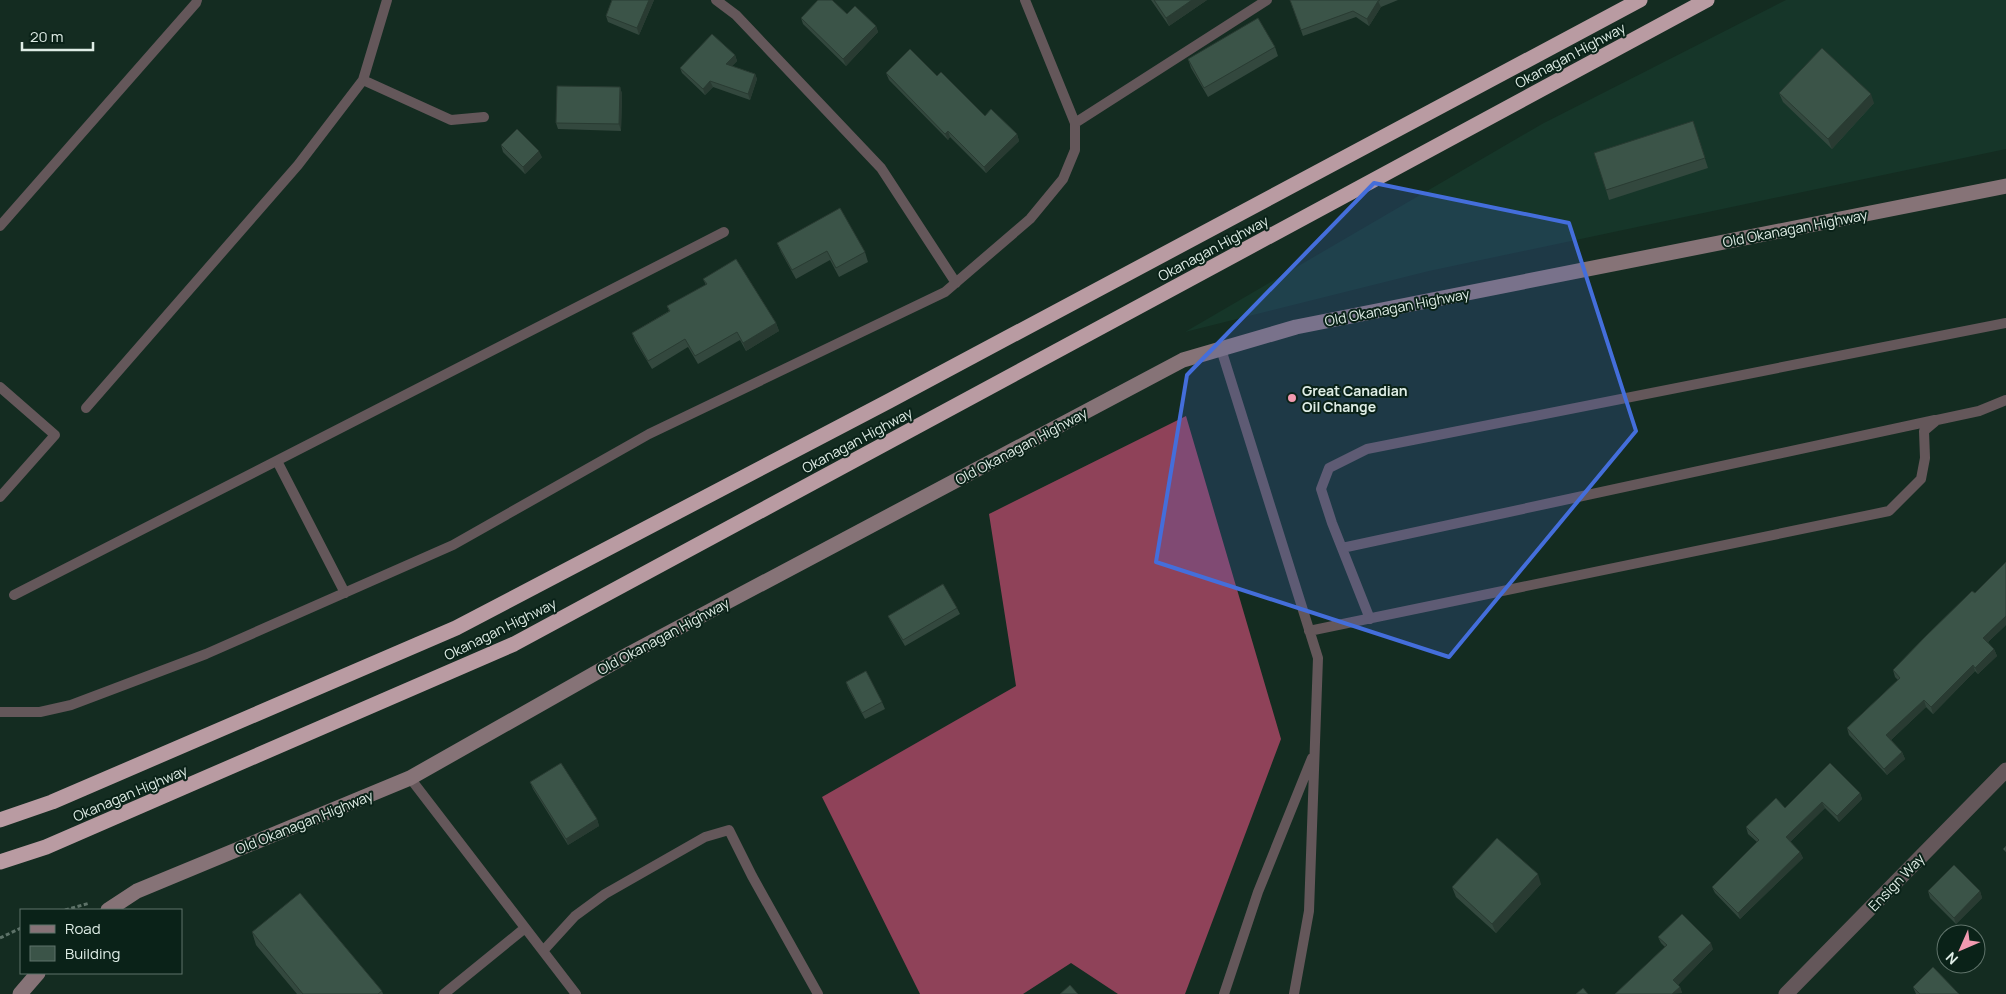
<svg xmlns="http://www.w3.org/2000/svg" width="2006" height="994" font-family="Manrope,sans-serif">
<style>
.built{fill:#163629}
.forest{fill:#8f4259}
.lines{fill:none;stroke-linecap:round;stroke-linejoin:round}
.path{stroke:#5d7268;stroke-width:3;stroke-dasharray:4 2.5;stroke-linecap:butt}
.lane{stroke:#64575a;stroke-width:10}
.street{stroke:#64575a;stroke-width:15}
.secondary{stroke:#867377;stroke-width:15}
.highway{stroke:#b99ba2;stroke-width:15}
.wall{fill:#33483e}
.shaded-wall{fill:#293b32}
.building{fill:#3b5448;stroke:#293b32}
.marked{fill:#446edb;fill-opacity:0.2;stroke:#446edb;stroke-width:4;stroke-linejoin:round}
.poi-dot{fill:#f29ab0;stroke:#0a2218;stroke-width:2}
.labels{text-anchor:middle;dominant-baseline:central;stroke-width:4;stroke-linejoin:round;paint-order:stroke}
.street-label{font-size:14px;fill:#dfede6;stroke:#0a2218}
.poi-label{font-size:14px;font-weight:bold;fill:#dfede6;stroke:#0a2218;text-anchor:start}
</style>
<rect width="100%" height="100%" fill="#142c21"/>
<path class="built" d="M1786 0H2006V149L1429 271 1185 332 1542 124Z"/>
<path class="forest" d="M1186 416 1281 739 1185 994H1118L1071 963 1023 994H920L822 797 1016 686 989 514Z"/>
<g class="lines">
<path class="path" d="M65 910 90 903
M0 938 21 928"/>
<path class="lane" d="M716 0 736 15 881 168 956 283
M363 80 451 120 484 117
M1075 123 1267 0
M0 226 196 3 197 0
M1221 349 1318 658 1309 911 1294 994
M0 387 55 435 0 497
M86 408 298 165 363 80 387 0
M277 461 345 593
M1342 548 1935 420
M14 595 724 232
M1370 619 1332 523 1321 489 1329 468 1367 449 2006 323
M1309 631 1889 511 1921 479 1925 458 1924 431 1937 420 1979 411 2006 400
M0 712H40L71 705 206 654 453 545 649 434 945 292 1030 219 1063 179 1075 150V123L1025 0
M410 778 576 994
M543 951 575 916 605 894 705 837 729 830 752 876 818 994
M444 994 525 928
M1224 994 1258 892 1312 758"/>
<path class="street" d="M1786 994 2006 770"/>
<path class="secondary" d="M108 910 137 891 410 778 629 654 1183 360 1296 327 2006 186
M20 994 38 973"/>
<path class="highway" d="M0 820 52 802 456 628 889 401 1640 0
M0 862 46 847 514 644 1707 0"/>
</g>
<path class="wall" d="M612 0H654L639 35 608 22 606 16Z
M1151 0H1207L1169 26Z
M1290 0H1398L1381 7 1369 26 1356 17 1303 36Z
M847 14 876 26 878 32 846 66 803 24 801 18Z
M1275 47 1278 56 1208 97 1191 68 1188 59Z
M735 55 737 61 732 66 755 74 757 79 750 100 713 87 705 95 682 73 680 68Z
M886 73 937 76 985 116 1017 134 1019 141 986 173 950 137 948 140 889 80Z
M620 87 622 94 621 131 558 129 556 123Z
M1779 93 1874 103 1832 149 1783 102Z
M1693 121 1708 168 1609 200 1606 190Z
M501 145 542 157 525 174 503 152Z
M777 243 865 252 868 262 839 277 830 260 796 279 781 252Z
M703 279 776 323 779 331 746 351 740 340 698 364 688 347 652 369 635 341 632 333 669 311 667 306 706 285Z
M957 608 960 614 905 646 891 622 888 616Z
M2006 625 1988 642 1994 649 1997 656 1978 674 1975 671 1933 714 1926 707 1891 740 1902 752 1905 759 1887 775 1849 735 1847 728 1898 680 1895 677 1893 670Z
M846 682 882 702 885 709 865 719 848 688Z
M530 782 597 819 599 826 568 845 533 789Z
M1860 793 1862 799 1839 822 1825 808 1790 842 1800 852 1803 858 1740 919 1715 893 1712 887 1757 842 1748 834 1746 827 1785 808Z
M1541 884 1496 933 1456 897 1452 887Z
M1928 891H1980L1982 898 1956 924 1930 898Z
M252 932 382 991 383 994H297L256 945Z
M1658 937 1713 949 1678 985 1680 987 1682 993 1615 994 1665 947 1661 943Z
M1913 987 1959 994H1916Z"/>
<path class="shaded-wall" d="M649 0H654L639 35 637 28Z
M1192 0H1207L1169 26 1166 18Z
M1378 1 1381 7 1369 26 1367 19Z
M876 26 878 32 846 66 843 59Z
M735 55 737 61 728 70 726 64Z
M755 74 757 79 750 100 748 94Z
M710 81 713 87 705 95 703 89Z
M620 87 622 94 621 131 619 124Z
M1871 94 1874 103 1832 149 1828 139Z
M948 131 950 137 948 140 945 134Z
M1017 134 1019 141 986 173 984 167Z
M539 151 542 157 525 174 523 167Z
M776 323 779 331 746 351 743 343Z
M2006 616V625L1986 644 1983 638Z
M1994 649 1997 656 1978 674 1975 668Z
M1973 665 1975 671 1933 714 1931 707Z
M1924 700 1926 707 1889 742 1886 735Z
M1902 752 1905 759 1887 775 1884 769Z
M1860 793 1862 799 1839 822 1837 816Z
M1822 802 1825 808 1788 844 1786 837Z
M597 819 599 826 568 845 566 839Z
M1800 852 1803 858 1740 919 1738 913Z
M1538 874 1541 884 1496 933 1492 924Z
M1980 891 1982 898 1956 924 1954 918Z
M1711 943 1713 949 1676 987 1673 980Z
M1680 987 1682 993 1672 994Z"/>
<path class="building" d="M612 0H649L637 28 606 16Z
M818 0H832L847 14 855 6 876 26 843 59 801 18Z
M1154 0H1192L1166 18Z
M1290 0H1380L1378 1 1367 19 1353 11 1301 30Z
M1258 18 1275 47 1204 88 1188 59Z
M712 34 735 55 726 64 755 74 748 94 710 81 703 89 680 68Z
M1822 48 1871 94 1828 139 1779 93Z
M910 49 937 76 941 72 985 116 991 109 1017 134 984 167 948 131 945 134 886 73Z
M557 86 620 87 619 124 556 123Z
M1693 121 1705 158 1606 190 1594 153Z
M517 129 539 151 523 167 501 145Z
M840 208 865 252 836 268 827 251 792 270 777 243Z
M736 259 776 323 743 343 737 332 695 356 685 339 648 361 632 333 670 311 667 306 707 284 703 279Z
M2006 562V616L1983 638 1994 649 1975 668 1973 665 1931 707 1924 700 1886 735 1902 752 1884 769 1847 728 1900 678 1893 670 1925 637 1972 591 1975 593Z
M943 584 957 608 903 640 888 616Z
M866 671 882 702 862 713 846 682Z
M561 763 597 819 566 839 530 782Z
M1830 763 1860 793 1837 816 1822 802 1786 837 1800 852 1738 913 1712 887 1759 840 1746 827 1776 798 1785 808Z
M1497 838 1538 874 1492 924 1452 887Z
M2006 846V852L2003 849Z
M1954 865 1980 891 1954 918 1928 891Z
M300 893 382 991 378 994H303L252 932Z
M1682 914 1711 943 1673 980 1680 987 1672 994H1615L1667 945 1658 937Z
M1933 967 1959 994H1920L1913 987Z
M1070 985 1078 994H1060Z
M1583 988 1588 994H1576Z"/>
<path class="marked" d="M1374 183 1569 223 1636 431 1449 657 1156 562 1187 375Z"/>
<circle class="poi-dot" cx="1292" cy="398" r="5"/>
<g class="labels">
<g class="street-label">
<text transform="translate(1570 55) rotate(-28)">Okanagan Highway</text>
<text transform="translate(1795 228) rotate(-11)">Old Okanagan Highway</text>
<text transform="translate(1213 248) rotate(-28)">Okanagan Highway</text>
<text transform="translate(1397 307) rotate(-11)">Old Okanagan Highway</text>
<text transform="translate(857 440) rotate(-28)">Okanagan Highway</text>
<text transform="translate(1021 446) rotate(-28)">Old Okanagan Highway</text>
<text transform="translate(500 629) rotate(-26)">Okanagan Highway</text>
<text transform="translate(663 636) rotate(-28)">Old Okanagan Highway</text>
<text transform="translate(130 793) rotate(-23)">Okanagan Highway</text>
<text transform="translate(304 822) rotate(-22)">Old Okanagan Highway</text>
<text transform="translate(1896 882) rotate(-46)">Ensign Way</text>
</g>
<g class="poi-label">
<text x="1302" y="390">Great Canadian<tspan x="1302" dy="16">Oil Change</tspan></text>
</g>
</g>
<rect x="20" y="909" width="162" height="65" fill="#0a2218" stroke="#5f736a"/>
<rect x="30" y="925" width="25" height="8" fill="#867377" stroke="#5f736a"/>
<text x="65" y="934" font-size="15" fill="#dfede6">Road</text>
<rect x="30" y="946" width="25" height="15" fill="#3b5448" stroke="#5f736a"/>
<text x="65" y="959" font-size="15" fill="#dfede6">Building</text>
<g transform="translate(1961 949) rotate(225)"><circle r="24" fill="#0a2218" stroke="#5f736a"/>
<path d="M0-4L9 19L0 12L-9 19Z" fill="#f29ab0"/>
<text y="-8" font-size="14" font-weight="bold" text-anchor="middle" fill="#dfede6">N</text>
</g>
<path d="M22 42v8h71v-8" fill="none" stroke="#dfede6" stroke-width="2.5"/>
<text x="30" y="42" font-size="15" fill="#dfede6" stroke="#0a2218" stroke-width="4" paint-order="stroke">20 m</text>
</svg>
